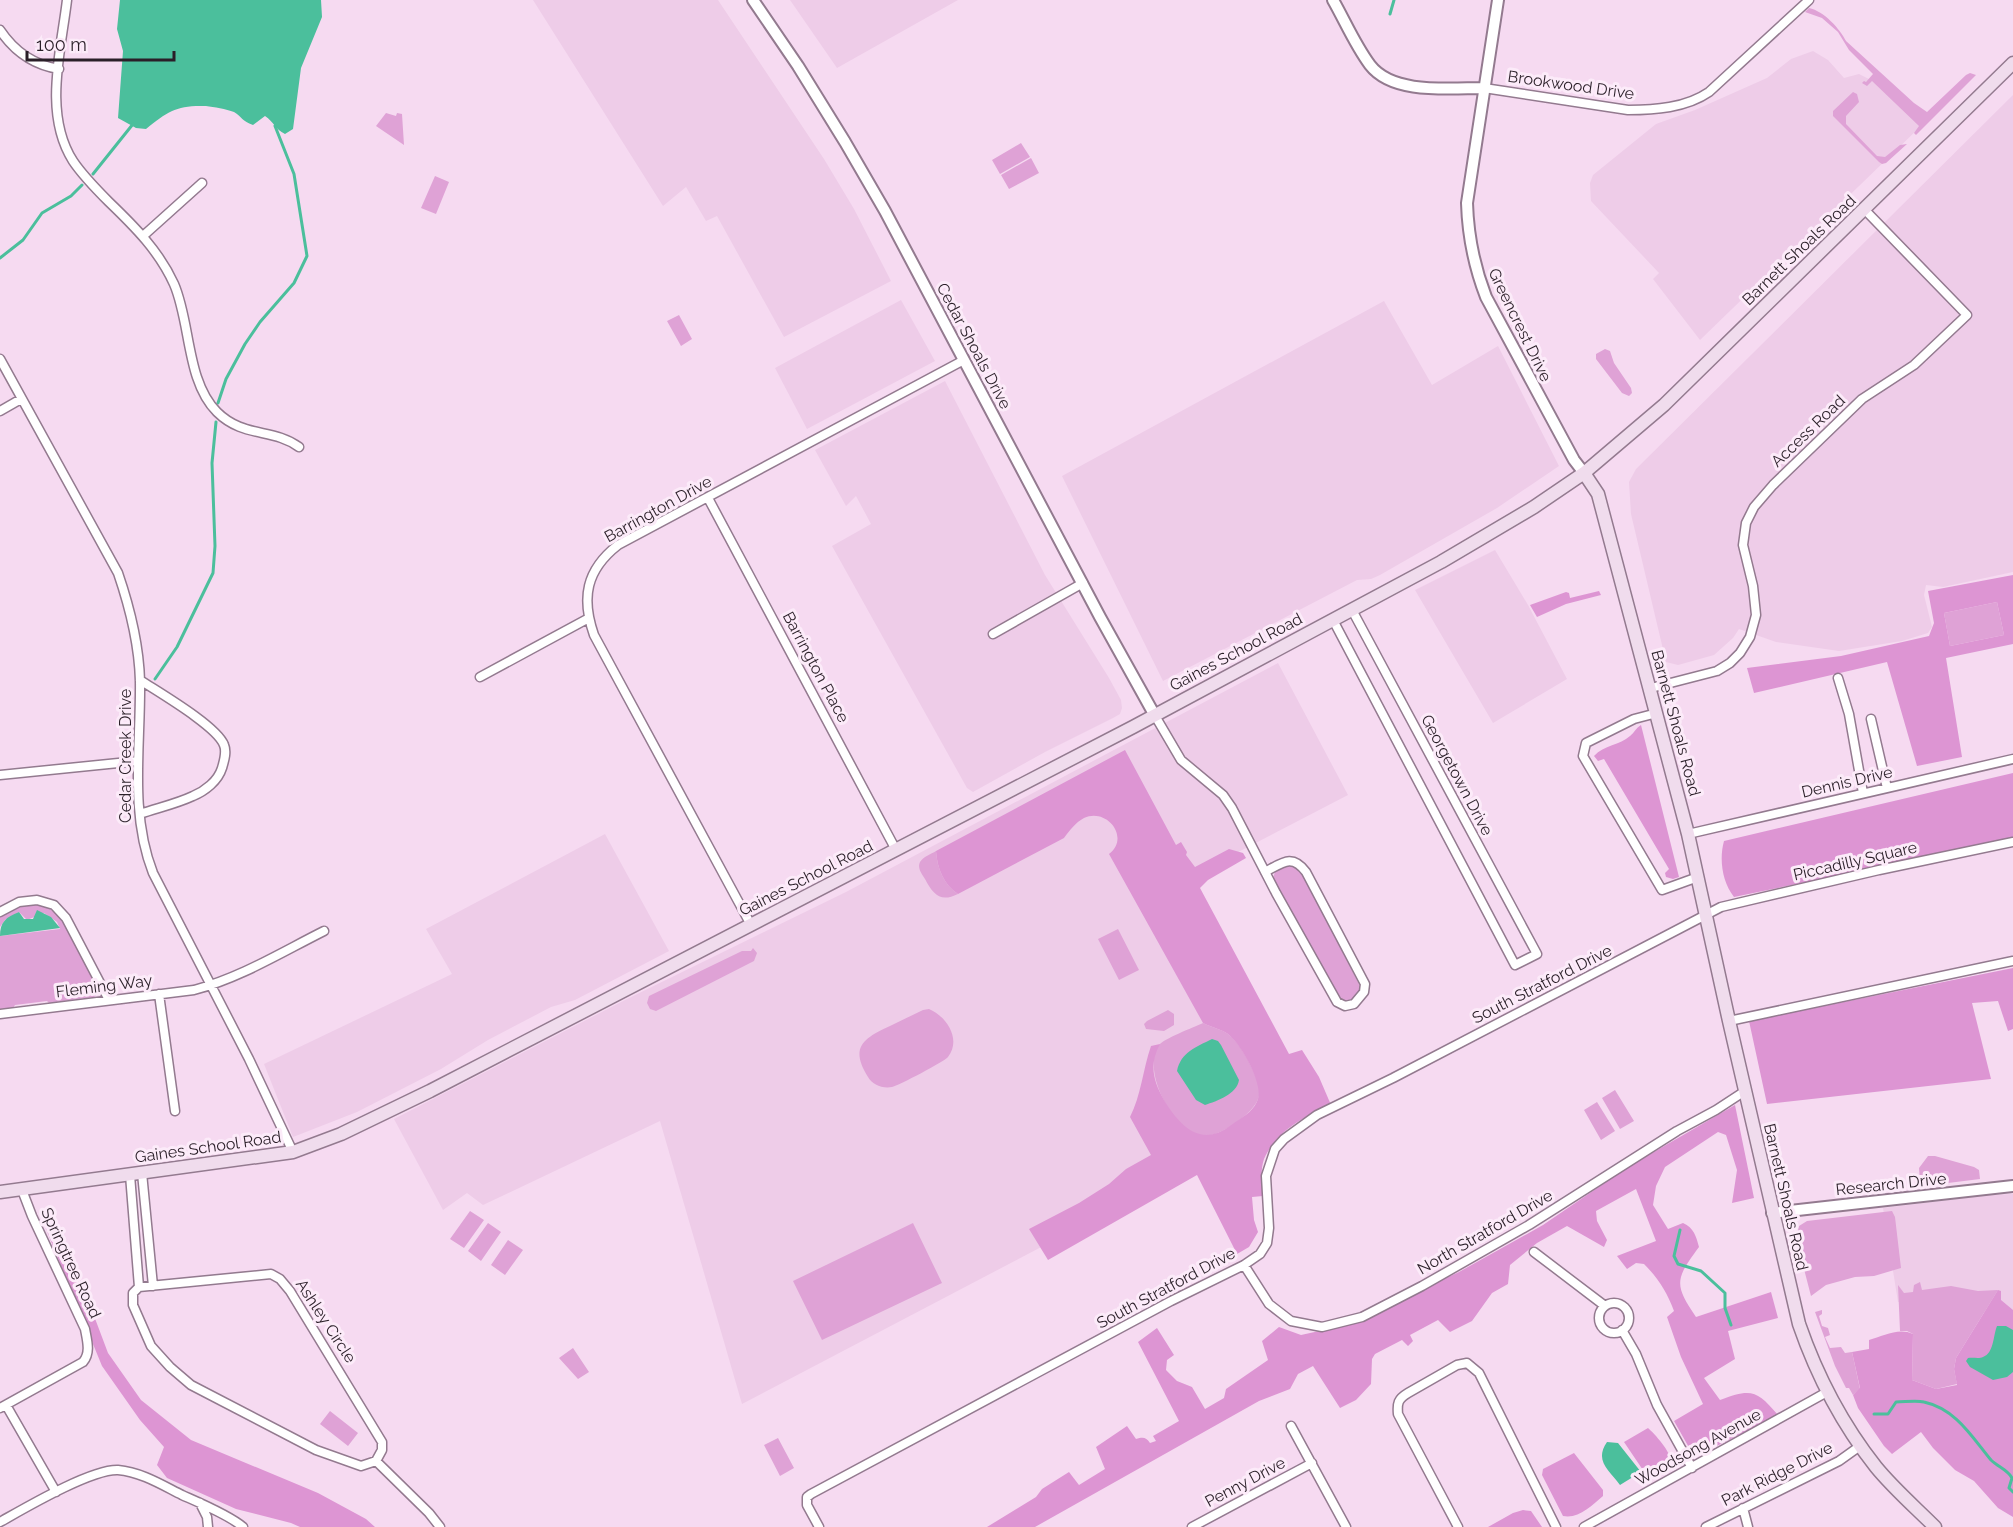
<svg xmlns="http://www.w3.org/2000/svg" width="2013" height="1527" font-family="Raleway,sans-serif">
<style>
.built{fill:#eecce8}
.green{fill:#dfa2d6}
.forest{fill:#dd95d3;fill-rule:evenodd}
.water{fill:#4bbf9c}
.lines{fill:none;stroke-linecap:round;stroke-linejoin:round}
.stream{stroke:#4bbf9c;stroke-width:3}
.minor-casing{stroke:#937a8f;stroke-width:11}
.tertiary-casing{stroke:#937a8f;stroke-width:14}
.secondary-casing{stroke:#937a8f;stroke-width:15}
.minor{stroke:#fff;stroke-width:8}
.tertiary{stroke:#fff;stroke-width:10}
.secondary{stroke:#f0dced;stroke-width:12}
.labels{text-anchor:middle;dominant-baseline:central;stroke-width:6;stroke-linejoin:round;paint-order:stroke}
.street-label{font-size:16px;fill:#2a1f28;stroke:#fcebf9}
</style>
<rect width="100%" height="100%" fill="#f6daf1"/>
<path class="built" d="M533 0H718L824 159 854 209 891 281 784 337 717 216 706 221 686 187 663 206Z
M790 0H958L837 68Z
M1813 51 1828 60 1844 78 1859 74 1873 81 1921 126 1700 340 1653 279 1659 273 1591 201 1590 183 1593 175 1656 124 1695 110 1767 78 1791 59Z
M2013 95V572L1943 587 1926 585 1924 595 1932 627 1928 633 1902 641 1839 651 1776 642 1739 629 1733 638 1714 655 1678 665 1666 662 1631 514 1629 482 1636 469Z
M901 300 935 361 807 429 775 368Z
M1384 301 1432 385 1498 346 1559 466 1497 508 1380 575 1371 579 1357 580 1163 681 1062 476Z
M945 381 1045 575 1109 678 1121 700 1122 708 1120 714 1113 718 1045 752 973 792 967 788 832 546 871 524 856 496 846 506 815 450Z
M1495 550 1528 605 1567 679 1493 723 1415 590Z
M1278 663 1348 795 1192 876 1312 1105 742 1404 660 1121 483 1205 467 1193 443 1210 394 1119 625 1000 846 892Z
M605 834 669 951 575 1000 551 1007 488 1040 441 1069 357 1112 293 1137 264 1064 452 974 426 929Z
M2013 1194V1319L2002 1314 1898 1302 1883 1208 1989 1195Z"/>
<path class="green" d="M1809 8C1824 11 1840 29 1846 41L1914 103 1927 112 1966 75 1970 73 1976 75 1916 135 1914 133 1919 126 1872 81 1867 86 1862 83 1864 81 1866 82 1873 74 1849 50 1838 32 1822 18 1805 12Z
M1853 92 1857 94 1859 102 1846 116V124L1877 156 1885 157 1900 145 1907 144 1886 163 1882 164 1879 162 1833 116V111Z
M386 113 396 116 397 113 402 114 404 145 376 126Z
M1021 143 1030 157 1000 174 992 160Z
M1031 158 1039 173 1009 189 1001 175Z
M435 176 449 182 436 214 421 208Z
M679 315 692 339 681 346 667 321Z
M1605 349 1610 351 1614 363 1631 388 1632 393 1629 396 1622 393 1596 359V354Z
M1997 602 2004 635 1950 646 1944 613Z
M936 851C937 868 944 885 958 894 940 903 933 894 925 879 922 874 917 868 920 862 923 857 931 854 936 851Z
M1288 864H1293L1300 869 1361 988C1360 998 1355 1001 1345 1002L1335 996 1273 879 1275 871Z
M36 904 50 909 60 917 100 991 94 997 49 1003 47 1001 15 1005 13 1008 0 1009V936L60 929 57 922 44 913 27 920 19 912 5 920 0 927V916C11 906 22 905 36 904Z
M1118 929 1139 970 1119 980 1098 939Z
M753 948 757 953 754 961 656 1011 650 1009 647 1003 649 996 742 951H751Z
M929 1009C946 1016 962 1039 948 1057 945 1061 898 1086 892 1087 882 1089 872 1084 868 1077 849 1047 864 1038 890 1026 901 1021 912 1015 923 1010Z
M1168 1010 1174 1014V1025L1164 1031 1146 1029 1144 1024 1147 1021Z
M1203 1023C1211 1027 1221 1029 1228 1034 1240 1043 1250 1063 1256 1077 1258 1084 1261 1092 1258 1099 1253 1114 1218 1138 1203 1136 1173 1132 1142 1072 1158 1046 1164 1038 1193 1028 1203 1023Z
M1615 1090 1634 1121 1620 1129 1602 1098Z
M1597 1102 1615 1131 1601 1140 1584 1110Z
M1928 1156H1935L1974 1167 1979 1170 1980 1179 1924 1186 1920 1181 1919 1168Z
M470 1211 484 1220 464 1248 450 1239Z
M1892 1211 1895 1217 1901 1268 1874 1276 1855 1277 1826 1285 1811 1296 1798 1246 1799 1239H1796L1799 1226 1807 1221Z
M488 1223 501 1232 481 1261 468 1251Z
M913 1223 942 1283 822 1340 793 1281Z
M508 1240 523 1250 505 1275 491 1265Z
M1920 1282 1922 1290 1951 1286 1978 1291 1998 1290 1956 1358 1954 1369 1957 1384 1936 1389 1912 1380 1913 1334 1907 1331H1900L1898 1285 1904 1293 1913 1292 1914 1285Z
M1822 1310V1314L1819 1316 1822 1326 1828 1328 1830 1335 1825 1337 1830 1348 1841 1347 1845 1353 1852 1352 1860 1389 1853 1395 1849 1388H1846L1835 1366 1815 1312Z
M573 1348 589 1372 578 1379 559 1358Z
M330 1411 358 1433 348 1446 320 1424Z
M778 1438 794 1468 780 1476 764 1445Z"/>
<path class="forest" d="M2013 575V644L1946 658 1962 757 1917 766 1887 662 1754 693 1747 668 1841 656 1929 636 1934 623 1928 591ZM1997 602 2004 635 1950 646 1944 613Z
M1599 591 1601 595 1566 604 1537 617 1530 605 1566 592 1569 593 1570 598Z
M1641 725 1679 877 1673 879 1666 877 1665 873 1669 869 1604 759 1598 761 1594 756C1604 745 1620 745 1630 736 1635 732 1635 729 1641 725Z
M1125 750 1176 845 1181 842 1187 852 1186 855 1195 867 1229 849 1243 853 1246 858 1208 880 1200 888 1289 1054 1302 1050 1319 1077 1331 1105C1304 1117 1277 1130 1264 1159 1260 1170 1262 1185 1263 1196L1252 1197 1254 1220 1258 1232 1249 1247 1237 1254 1197 1175 1048 1260 1029 1229 1079 1203 1109 1184 1126 1169 1151 1155 1130 1117C1141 1096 1143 1069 1151 1046L1160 1044C1149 1065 1153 1080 1164 1100 1175 1118 1193 1142 1217 1133 1224 1131 1231 1125 1237 1121 1245 1116 1255 1109 1258 1099 1263 1083 1241 1044 1228 1034 1221 1029 1211 1027 1203 1023L1109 854C1131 837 1106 807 1084 818 1075 823 1070 830 1064 838L958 894C944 885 937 868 936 851Z
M2013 773V839L1734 897C1722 882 1719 859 1724 841Z
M2013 968V1029L2008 1031 1998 1001 1972 1003 1991 1079 1767 1104 1749 1021Z
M1735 1105 1754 1198 1732 1203 1737 1170 1726 1135 1718 1132 1665 1167 1656 1186 1653 1205 1668 1229 1683 1223C1694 1228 1696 1236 1699 1247 1676 1278 1673 1284 1696 1317L1771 1292 1778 1318 1728 1331 1735 1359 1704 1378 1720 1400C1751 1388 1757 1390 1778 1415L1703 1453H1694L1691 1451 1674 1421 1703 1404 1681 1357 1667 1317 1674 1311C1667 1292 1658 1278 1644 1264L1636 1263 1627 1269 1617 1256 1656 1241 1636 1189 1596 1211 1597 1221 1607 1240 1604 1247 1567 1226 1537 1243 1510 1265 1508 1284 1492 1293 1472 1321 1450 1332 1438 1320 1410 1335 1413 1341 1408 1346 1402 1340 1375 1354 1372 1359 1371 1384 1356 1400 1340 1408 1313 1366 1298 1374 1290 1389 1259 1401 1035 1527H987L1036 1497 1042 1489 1069 1472 1079 1485 1105 1469 1096 1447 1127 1426 1136 1439C1143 1437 1146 1437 1150 1443L1156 1441 1153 1436 1179 1421 1138 1342 1157 1328 1174 1355 1167 1360 1166 1370 1177 1381 1192 1387 1205 1409 1224 1398 1226 1389 1268 1360 1262 1341 1279 1327 1301 1335 1342 1326 1459 1272 1543 1225 1628 1167Z
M56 1222 59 1238 70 1252 108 1353 141 1400 191 1440 318 1493 366 1519 375 1527H300L291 1523 236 1509 167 1478 157 1465 164 1447 140 1420 102 1366 44 1224Z
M1998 1290 2001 1291V1300L2013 1310V1517L1998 1508 1974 1481 1955 1470 1933 1448 1921 1432 1892 1454 1884 1446 1858 1408 1853 1395 1860 1388 1852 1352 1869 1349V1340C1883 1336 1899 1327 1913 1334L1912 1380 1936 1389 1957 1385 1954 1369 1956 1358Z
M1648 1428C1655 1434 1675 1456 1671 1466 1669 1472 1655 1476 1649 1479L1624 1442Z
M1574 1453 1603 1490V1496C1591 1506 1579 1519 1563 1516L1542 1475 1543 1469Z
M1523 1510 1531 1511 1542 1527H1488L1513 1513Z"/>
<path class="water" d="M120 0H321L322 17 301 68 293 129 285 134C275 129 274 122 265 116L253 125C242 121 242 117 234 112 226 109 214 107 206 106 177 105 168 111 146 129L136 128 118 118 123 51 117 29Z
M37 910 51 917 60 928 0 936C0 922 6 917 19 912L24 919H33Z
M1212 1039 1218 1041 1221 1045 1239 1080C1237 1094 1217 1101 1205 1105L1196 1100 1177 1071C1181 1052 1196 1047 1212 1039Z
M1997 1326H2006L2013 1330V1372L2007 1377 1993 1380 1970 1367 1966 1361 1968 1358C1973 1357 1979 1359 1983 1357 1994 1353 1993 1336 1997 1326Z
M1607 1442 1618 1443 1641 1472 1620 1485C1609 1470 1594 1461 1607 1442Z"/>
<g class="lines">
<path class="stream" d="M1390 14 1394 0
M93 174 133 124
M0 258 23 240 42 213 71 196 82 185
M218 403 226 379 245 344 260 322 294 283 307 256 294 174 275 126
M155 679 177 647 213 573 215 546 212 463 216 422
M1680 1230 1674 1256 1678 1264 1701 1271 1725 1293V1308L1731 1325
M1874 1414H1888L1896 1402C1905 1402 1916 1400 1924 1402 1956 1409 1972 1437 1991 1460 1998 1467 2008 1470 2012 1478L2009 1488 2013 1492"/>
<g class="minor-casing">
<path id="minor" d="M67 0C61 51 43 114 73 161 83 176 96 189 109 202 135 227 159 251 174 284 191 323 186 381 217 412 243 438 273 428 299 447
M0 30C14 51 34 65 59 69
M1484 88 1628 110C1654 110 1686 108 1709 92L1809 0
M143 236 202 183
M0 359 118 573C130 608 139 644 140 681 141 745 129 812 153 873L249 1059 293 1152
M0 411 21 399
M708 498 896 850
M1333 620 1515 965 1537 954 1352 610
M993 634 1083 583
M480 677 589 618
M1838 678 1849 714 1863 793
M140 680C158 692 217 726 224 745 227 752 224 761 222 768 218 781 205 791 193 796 176 804 157 808 140 814
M1651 688 1717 671 1730 663 1740 653 1750 637 1756 615 1753 586 1743 545 1746 523 1754 507 1773 485 1862 399 1914 365 1967 315 1864 209
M1657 713 1634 719 1586 743 1583 756 1662 890 1698 877
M1154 714 1181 760 1223 795 1232 808 1276 893 1337 1002 1345 1006 1354 1004 1364 992 1365 984 1306 872C1292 853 1282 863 1265 872
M1871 719 1887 788
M0 775 138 761
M1688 834 2013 759
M0 912 19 902 37 900 54 905 66 918 109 1000
M751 925 594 635C581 598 586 570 618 545L964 360
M159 994 175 1111
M0 1014 194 990C240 978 282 952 324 931
M1729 1021 2013 961
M142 1173 153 1286
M130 1175 139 1287
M1534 1252 1605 1306
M1244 1265 1269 1304 1291 1321 1322 1327 1362 1317 1422 1286 1529 1225 1677 1131 1716 1110 1745 1091
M271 1274 280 1279 290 1291 382 1442V1450L376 1461 361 1466 316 1450 191 1385 170 1367 151 1346 133 1305V1293L139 1287Z
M1599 1318a15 15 0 1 1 30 0a15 15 0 1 1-30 0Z
M1622 1330 1636 1354 1657 1405 1692 1468
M6 1405 56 1492
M0 1408 83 1362C91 1353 87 1340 85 1329L32 1216 22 1190
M1291 1426 1346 1527
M376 1461 429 1513 440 1527
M200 1503 207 1517 208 1527
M1743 1508 1748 1527
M0 1522C25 1508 91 1469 118 1470 141 1472 162 1485 182 1495 200 1503 229 1515 243 1527
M819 1527 807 1505V1497L811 1494 1171 1301 1244 1265 1260 1254 1267 1243 1269 1228 1266 1176 1275 1149 1284 1139 1317 1115 1393 1078 1721 907 1879 870 2013 842
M1192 1527 1312 1463
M1458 1527 1398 1414C1397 1403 1398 1399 1408 1393L1457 1365 1467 1363 1479 1373 1556 1527
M1584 1527 1827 1392
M1706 1527 1839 1461 1860 1446"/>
</g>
<g class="tertiary-casing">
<path id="tertiary" d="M753 0 798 66 845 142 885 211 1100 617 1154 714
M1333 0C1345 21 1355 45 1370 65 1393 95 1450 88 1484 88
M1498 0 1467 203C1468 236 1474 266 1486 297L1574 460 1584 473
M1772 1213 2013 1186"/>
</g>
<g class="secondary-casing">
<path id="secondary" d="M1584 473 1598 494 1688 834 1729 1021 1799 1324C1817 1376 1842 1424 1876 1467 1894 1489 1915 1507 1935 1527
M0 1192 293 1152 341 1134 430 1091 1133 727 1441 562 1534 507 1584 473 1664 405 2013 63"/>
</g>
<use href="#minor" class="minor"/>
<use href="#tertiary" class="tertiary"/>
<use href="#secondary" class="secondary"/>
</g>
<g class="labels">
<g class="street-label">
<text transform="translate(1571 85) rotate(8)">Brookwood Drive</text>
<text transform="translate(1799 250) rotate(-44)">Barnett Shoals Road</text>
<text transform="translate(1520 325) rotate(64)">Greencrest Drive</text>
<text transform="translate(974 346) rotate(62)">Cedar Shoals Drive</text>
<text transform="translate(1808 431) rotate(-44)">Access Road</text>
<text transform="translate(658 509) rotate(-29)">Barrington Drive</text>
<text transform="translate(1236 652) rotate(-28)">Gaines School Road</text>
<text transform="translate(816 667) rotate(62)">Barrington Place</text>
<text transform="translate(1676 723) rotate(75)">Barnett Shoals Road</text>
<text transform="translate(125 756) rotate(-90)">Cedar Creek Drive</text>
<text transform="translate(1457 775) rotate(62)">Georgetown Drive</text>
<text transform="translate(1847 782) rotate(-13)">Dennis Drive</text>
<text transform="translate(1855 861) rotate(-13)">Piccadilly Square</text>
<text transform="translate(806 878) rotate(-27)">Gaines School Road</text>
<text transform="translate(1542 984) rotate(-27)">South Stratford Drive</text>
<text transform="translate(104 986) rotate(-7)">Fleming Way</text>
<text transform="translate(208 1147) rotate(-8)">Gaines School Road</text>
<text transform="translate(1891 1184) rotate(-6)">Research Drive</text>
<text transform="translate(1786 1197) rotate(77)">Barnett Shoals Road</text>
<text transform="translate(1485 1232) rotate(-30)">North Stratford Drive</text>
<text transform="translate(71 1263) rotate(65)">Springtree Road</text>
<text transform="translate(1166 1288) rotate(-28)">South Stratford Drive</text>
<text transform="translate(326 1321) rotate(57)">Ashley Circle</text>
<text transform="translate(1698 1447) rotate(-29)">Woodsong Avenue</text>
<text transform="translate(1777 1474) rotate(-27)">Park Ridge Drive</text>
<text transform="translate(1245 1482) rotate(-28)">Penny Drive</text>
</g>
</g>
<path d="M27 51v9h147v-9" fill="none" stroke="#2a1f28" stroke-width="3"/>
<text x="36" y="51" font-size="18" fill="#2a1f28" stroke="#fcebf9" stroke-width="4.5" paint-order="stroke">100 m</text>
</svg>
